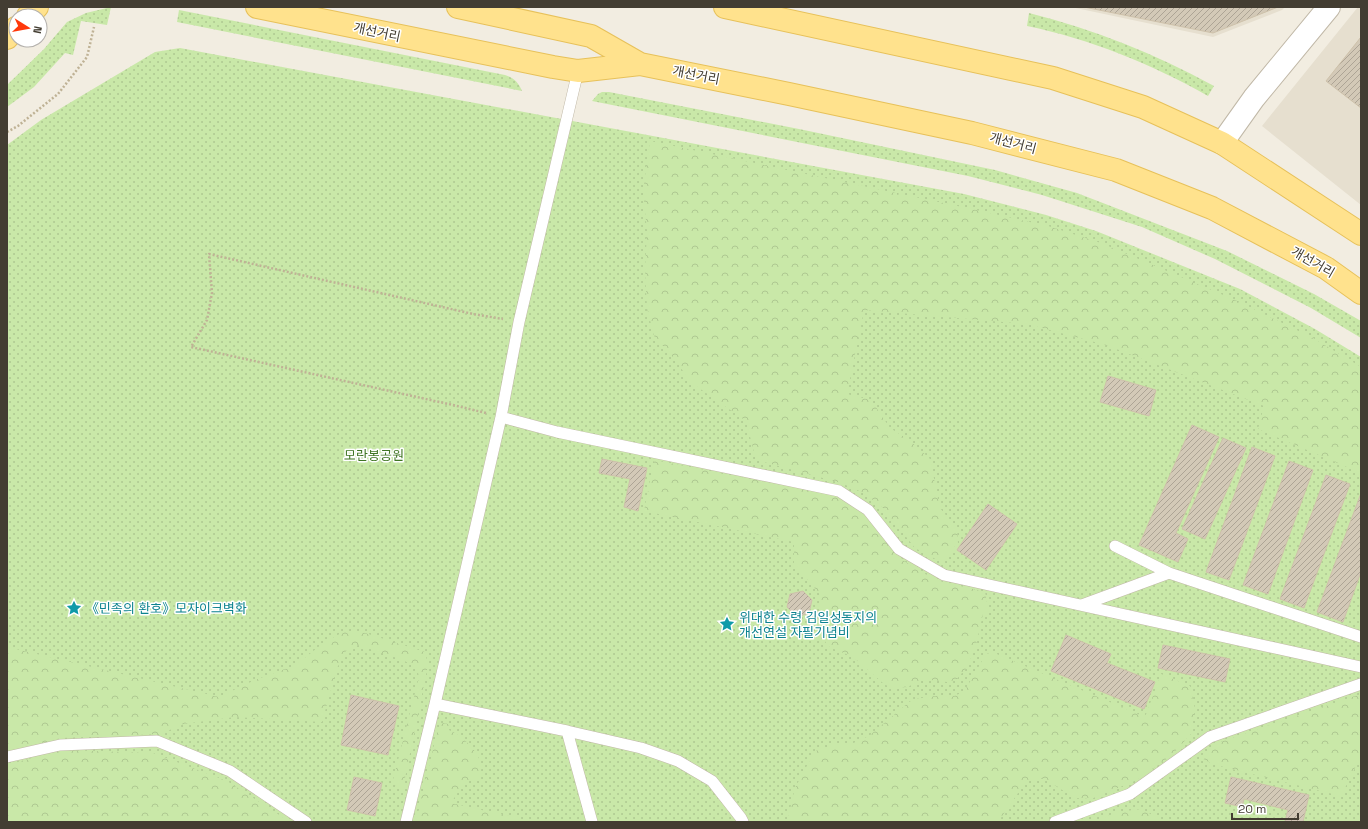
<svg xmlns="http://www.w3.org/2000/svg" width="1368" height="829" font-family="'Space Grotesk','Noto Sans KR',sans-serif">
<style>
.residential{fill:#e6dfcf}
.grass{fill:url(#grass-dots)}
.forest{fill:url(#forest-crowns)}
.building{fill:url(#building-hatch);stroke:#cec1aa}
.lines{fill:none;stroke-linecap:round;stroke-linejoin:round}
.service-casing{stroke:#c0b8a7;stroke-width:12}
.minor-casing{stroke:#c0b8a7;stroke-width:24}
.primary-casing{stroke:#e7c15a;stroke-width:24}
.path{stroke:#bfb295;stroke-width:2.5;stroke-dasharray:2 2;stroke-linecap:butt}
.service{stroke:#fff;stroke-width:11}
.minor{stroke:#fff;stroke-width:22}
.primary{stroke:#ffe28d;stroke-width:22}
.labels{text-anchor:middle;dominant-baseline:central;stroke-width:3;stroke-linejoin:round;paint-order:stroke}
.street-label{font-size:13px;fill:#433d32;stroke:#fff}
.park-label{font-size:13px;fill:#407624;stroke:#fff}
.culture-label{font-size:13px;fill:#0d838f;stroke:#fff;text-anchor:start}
</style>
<defs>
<pattern id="grass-dots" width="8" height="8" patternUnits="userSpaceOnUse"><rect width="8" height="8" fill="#c9e8a8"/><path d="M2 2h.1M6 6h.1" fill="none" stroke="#aec891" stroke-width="1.8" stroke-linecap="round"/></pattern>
<pattern id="forest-crowns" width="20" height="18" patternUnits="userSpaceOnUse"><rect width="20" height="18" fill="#c9e8a8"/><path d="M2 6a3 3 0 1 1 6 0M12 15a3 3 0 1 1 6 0" fill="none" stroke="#aec891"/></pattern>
<pattern id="building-hatch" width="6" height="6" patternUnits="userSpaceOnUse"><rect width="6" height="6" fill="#d3c9b7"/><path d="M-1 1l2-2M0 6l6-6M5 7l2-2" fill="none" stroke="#ada495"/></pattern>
</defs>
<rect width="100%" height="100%" fill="#f2ede1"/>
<path class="residential" d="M1071 7H1285L1282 10 1213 37Z
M1358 7H1361V205L1262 126Z"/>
<path class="grass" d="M111 7 107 25 81 21 73 55 65 53 34 87 7 107V85L44 49 67 22 86 13Z
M179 10 505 75C514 78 518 82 522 91L177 22Z
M1029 13C1094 29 1155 54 1214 86L1208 96C1152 64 1090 39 1027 26Z
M180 48 964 194 1046 215 1096 231 1240 289 1315 329 1361 357V822H7V145L41 120 155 52Z
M602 92H609L799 129 995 170 1077 193 1227 251 1314 294 1361 321V338L1311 308 1215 259 1142 227 1042 195 968 176 592 101 598 94Z"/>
<path class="forest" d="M650 141 967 208 1048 226 1101 243 1235 300 1313 338 1361 367V473L1258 429 1264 406 1106 345 1027 324 864 310 847 394 871 400 890 428 909 440 930 459 940 508 957 529 958 543 941 562 915 548 883 508 864 493 841 483 756 460 746 421 689 381 678 363 654 336 647 308 645 271 647 231 643 191Z
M654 460 834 495 845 499 862 513 904 561 925 574 948 583 985 592 989 613 983 614 975 649 967 667 956 680 947 682 931 680 918 681 908 687 892 688 884 684 852 656 838 651 828 646 820 633 821 596 794 563V542L644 511Z
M343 632H362L425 652 428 665 403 788 392 784 419 677 417 668 403 660 358 645 346 651 337 668 322 722 235 717 183 724 161 734 61 738 7 752V647L219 697 255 680 296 665 322 644Z
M992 652 1145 717 1161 674 1190 686 1195 709 1191 734 1171 756 1137 780 1091 799 1075 798 1043 778 1027 780 998 822H787L795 788 810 760 817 750 833 745H849L869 736 909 702 915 699 935 696 951 697 964 692 986 654Z
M1361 694V762L1356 766 1341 796 1212 764 1200 757 1217 743Z
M442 723 449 724V730C462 736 477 749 481 764 482 768 480 775 480 779L465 781 451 803 508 816 515 813 518 822H416L438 728Z
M61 750 153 753 227 781 290 822H7V765Z
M1142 809 1159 819 1161 822H1094L1117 812Z"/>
<path class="building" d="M1084 7H1278L1213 33Z
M1361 37V108L1326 81Z
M1108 376 1156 390 1149 416 1100 402Z
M1192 425 1219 437 1176 533 1188 539 1178 562 1139 545Z
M1223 438 1246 448 1205 539 1182 529Z
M1252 447 1275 456 1229 580 1206 572Z
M602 459 647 468 638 511 624 507 630 479 599 473Z
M1289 461 1313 470 1268 594 1243 585Z
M1326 475 1350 484 1304 608 1280 599Z
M1361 493V572L1343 622 1317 612Z
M988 504 1017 524 986 570 957 550Z
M803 591 812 600 809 613 797 617 787 607 790 594Z
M1066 635 1111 654 1107 663 1155 682 1144 709 1051 671Z
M1163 645 1230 659 1225 682 1158 668Z
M351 695 399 706 388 755 341 745Z
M354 777 382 783 375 816 347 810Z
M1231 777 1309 795 1303 822 1285 821 1288 810 1244 799 1242 807 1225 803Z"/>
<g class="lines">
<g class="service-casing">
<path id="service" d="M578 71 519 322 501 417 435 704 567 731 592 822
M501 417 557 432 839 491 868 510 899 549 944 575 1361 667
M1115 546 1169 573 1361 637
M1082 605 1169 573
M567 731 641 748 678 761 712 781 741 818 743 822
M7 757 60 745 157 741 230 771 306 822
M406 822 435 704
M1055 822 1130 794 1210 737 1361 684"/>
</g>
<g class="minor-casing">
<path id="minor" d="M1222 143 1254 98 1329 7"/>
</g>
<g class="primary-casing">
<path id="primary" d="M257 7 553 67 578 71 640 64 789 94 972 133 1116 170 1212 208 1326 268 1361 293
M458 7 591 36 640 64
M725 7 1053 78 1143 107 1222 143 1361 234
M28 16 37 7
M7 38 16 28"/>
</g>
<path class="path" d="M7 132 18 126 58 94 87 57 94 27
M486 413 453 405 191 347 207 320 212 293 209 254 473 314 503 319"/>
<use href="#service" class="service"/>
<use href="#minor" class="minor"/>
<use href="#primary" class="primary"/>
</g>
<defs>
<g id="sight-bare" transform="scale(1.2)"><path d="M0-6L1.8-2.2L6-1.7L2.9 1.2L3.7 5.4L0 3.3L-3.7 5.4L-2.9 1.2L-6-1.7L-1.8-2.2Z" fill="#0f9aa8" stroke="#fff" stroke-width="2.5" paint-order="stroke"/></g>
</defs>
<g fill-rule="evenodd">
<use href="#sight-bare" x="74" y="608"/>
<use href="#sight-bare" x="727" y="624"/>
</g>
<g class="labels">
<g class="street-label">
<text transform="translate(377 32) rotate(12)">개선거리</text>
<text transform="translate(696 75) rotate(11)">개선거리</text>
<text transform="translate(1013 143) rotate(15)">개선거리</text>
<text transform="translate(1313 262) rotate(30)">개선거리</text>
</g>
<g class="park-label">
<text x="374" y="455">모란봉공원</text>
</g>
<g class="culture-label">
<text x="86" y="608">《민족의 환호》모자이크벽화</text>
<text x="739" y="617">위대한 수령 김일성동지의<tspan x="739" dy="15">개선연설 자필기념비</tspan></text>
</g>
</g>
<rect width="1368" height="829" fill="none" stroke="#433d32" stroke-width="16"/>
<g transform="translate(28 28) rotate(101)"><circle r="19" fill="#ffffff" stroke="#b4b1ad"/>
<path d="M0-3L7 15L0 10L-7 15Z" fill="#ff380b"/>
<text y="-6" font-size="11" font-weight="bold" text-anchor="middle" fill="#433d32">N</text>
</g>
<path d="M1232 813v6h66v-6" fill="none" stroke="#433d32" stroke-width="2"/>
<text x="1238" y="813" font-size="12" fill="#433d32" stroke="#ffffff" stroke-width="3" paint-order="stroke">20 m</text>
</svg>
